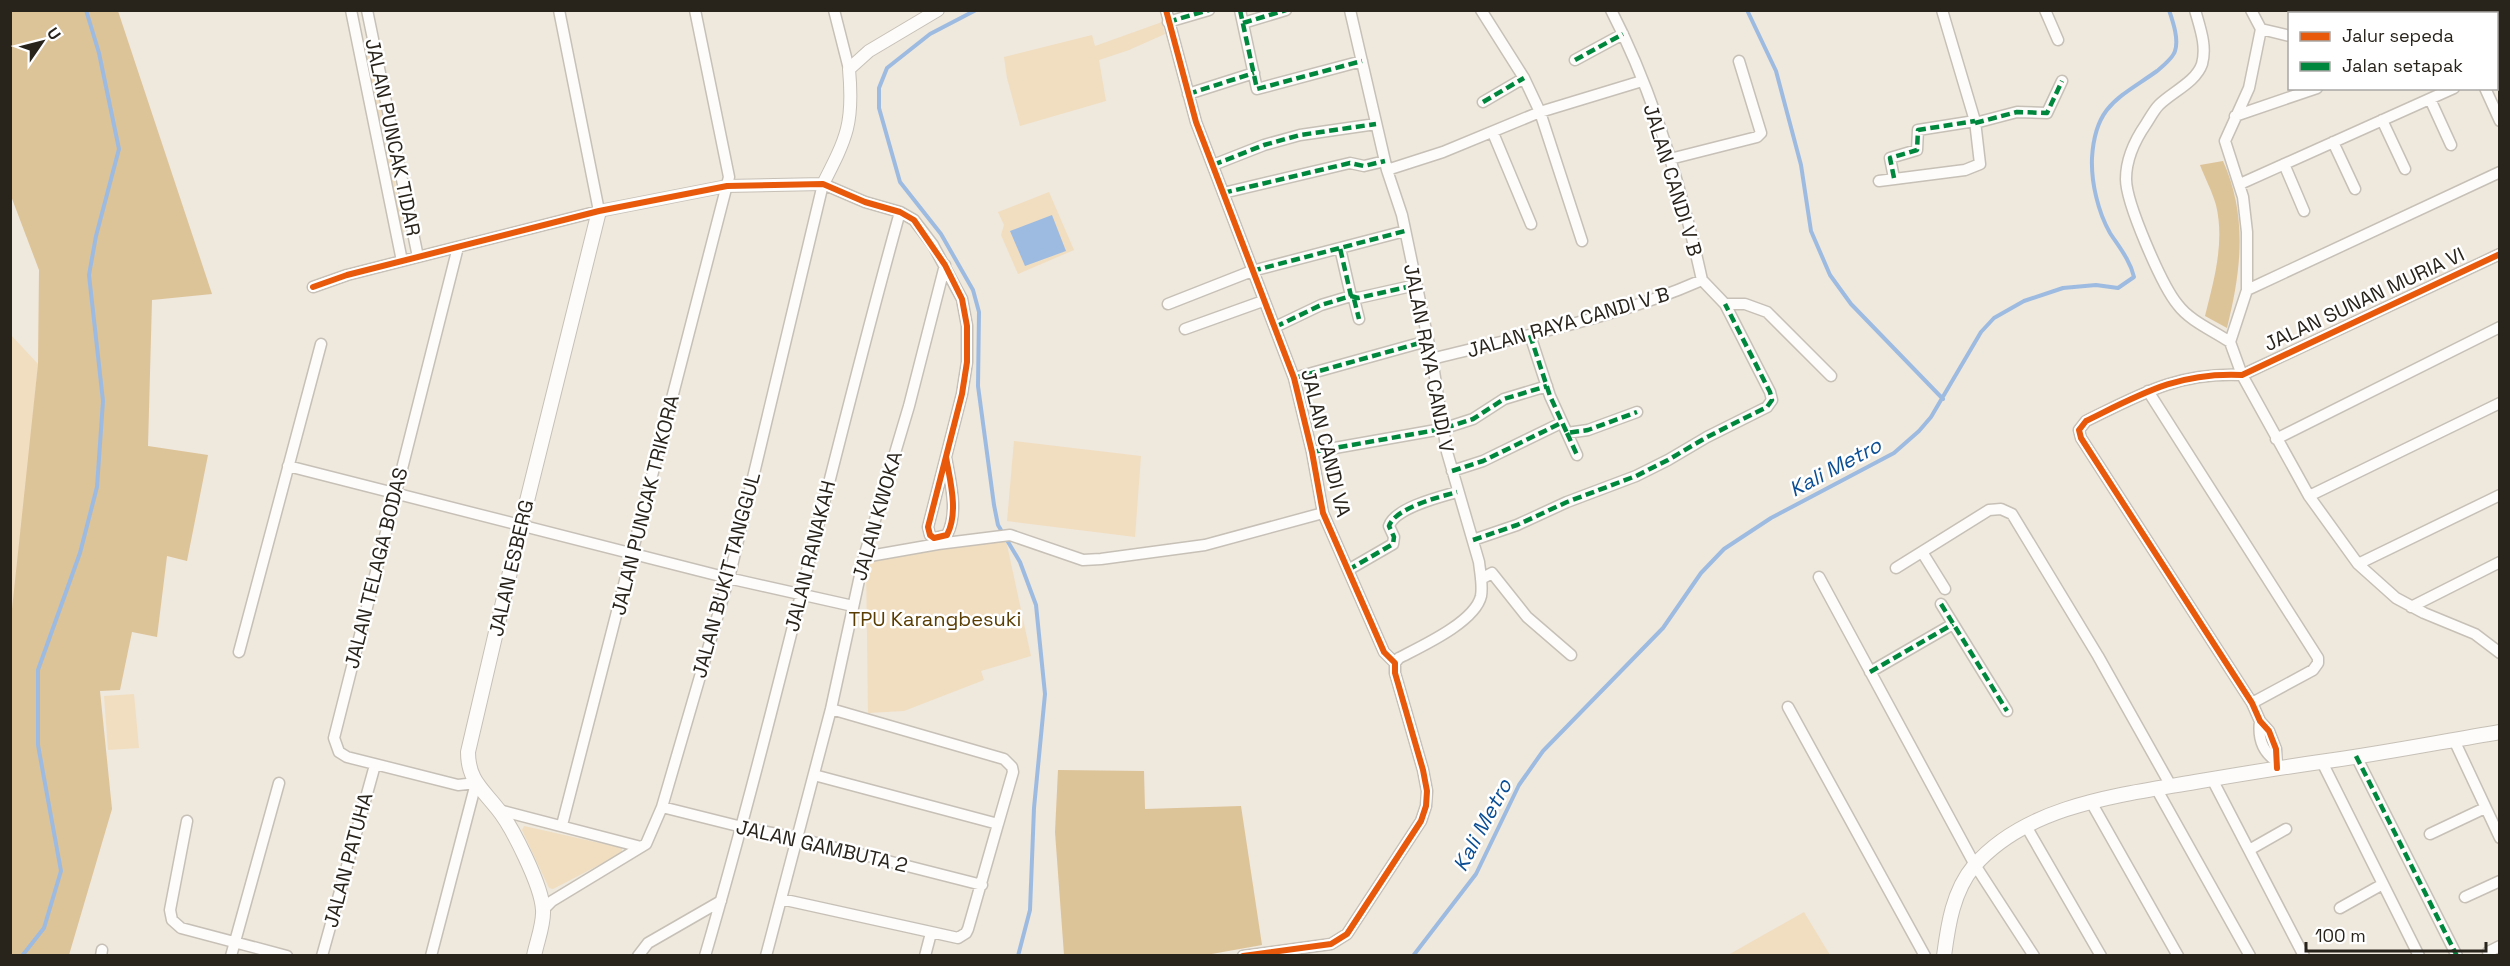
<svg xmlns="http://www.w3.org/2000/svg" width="2510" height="966" font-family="'Space Grotesk',sans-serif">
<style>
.green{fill:#f1dec0}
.forest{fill:#ddc398}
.water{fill:#9dbbe1}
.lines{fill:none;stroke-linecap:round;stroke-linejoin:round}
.stream{stroke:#9dbbe1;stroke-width:4}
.minor-casing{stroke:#c6c0b7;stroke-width:13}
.tertiary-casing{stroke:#c6c0b7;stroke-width:14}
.secondary-casing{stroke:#c6c0b7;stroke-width:16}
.minor{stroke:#fdfcfa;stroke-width:10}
.tertiary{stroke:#fdfcfa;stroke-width:12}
.secondary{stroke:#fdfcfa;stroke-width:14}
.quiet{stroke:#00873e;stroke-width:4.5;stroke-dasharray:9 4.5;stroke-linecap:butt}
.cycleway-casing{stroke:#fff;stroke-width:10}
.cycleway{stroke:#e8590c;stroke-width:6}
.labels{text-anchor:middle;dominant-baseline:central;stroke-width:5;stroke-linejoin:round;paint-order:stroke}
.street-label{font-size:20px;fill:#28231b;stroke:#fff}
.park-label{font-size:20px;fill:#593d03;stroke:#fff}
.water-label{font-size:21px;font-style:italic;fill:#0c4e93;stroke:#fff}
</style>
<rect width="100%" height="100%" fill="#efe8dd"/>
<path class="green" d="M1162 22 1165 34 1129 50 1099 60 1106 101 1020 126 1007 78 1004 57 1092 35 1095 46Z
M368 50 370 52 384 126 381 129 363 53Z
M386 142 388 144 405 237H402L382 145Z
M1049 192 1074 250 1018 274 1001 235 1004 225 998 212Z
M11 335 38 364 11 644Z
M1014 441 1141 456 1135 537 1007 521Z
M1006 540 1031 656 981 671 984 680 904 711 868 713 866 562 983 541Z
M134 694 139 748 108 750 104 696Z
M524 826 622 848V853L553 889 549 888 522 830Z
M1804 912 1830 955H1728Z"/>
<path class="forest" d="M10 11H118L212 294 152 300 148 446 208 455 187 561 167 556 157 637 132 632 120 690 100 691 112 809 69 955H11C10 935 14 915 10 895V628L38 364 39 270 11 196Z
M2223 161C2248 217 2241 271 2227 328L2205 316C2214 280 2225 242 2216 205 2212 191 2205 178 2200 165Z
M1058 770 1144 771 1145 809 1241 806 1262 945 1206 955H1064L1055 832Z"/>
<path class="water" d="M1052 215 1066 251 1025 266 1010 231Z"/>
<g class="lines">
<path class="stream" d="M976 10 930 34 887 68 879 88V108L900 182 941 234 973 290 979 312 978 386 994 505 998 525 1020 562 1036 605 1045 694 1034 808 1030 910 1018 956
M1747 10 1776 71 1801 165 1811 231 1830 275 1851 304 1943 399
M22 956 44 928 61 871 38 745V670L80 553 97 487 103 401 89 275 96 236 119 149 99 53 86 10
M1413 956 1476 874 1519 785 1543 751 1663 628 1701 573 1724 549 1771 518 1894 453 1919 431 1931 417 1981 332 1994 318 2024 301 2063 288 2096 285 2118 288 2134 277C2130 260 2119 247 2110 233 2098 212 2091 182 2092 158 2095 105 2119 98 2157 71 2163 66 2173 58 2175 51 2179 39 2173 22 2169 10"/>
<g class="minor-casing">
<path id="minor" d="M351 10 402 261
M367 10 418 257
M834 10 849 69
M1166 10 1196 122 1294 378 1312 452 1323 513 1384 652 1395 663V673L1423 770 1427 791 1426 806 1421 821 1347 934 1331 944 1243 956
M1240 10 1257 89 1362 61
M1350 10 1387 170 1402 215 1432 359 1447 452 1479 562C1480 572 1483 585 1481 596 1475 622 1422 646 1399 658L1395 663
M1481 10 1524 78 1540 112 1582 241
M1611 10C1654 93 1682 190 1702 280
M2045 10 2058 40
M2195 10C2200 28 2207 46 2202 64 2196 82 2172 92 2159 105 2154 110 2150 118 2146 124 2135 140 2126 159 2126 179 2126 203 2162 286 2178 305 2190 321 2214 331 2230 342
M2251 10 2261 29
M2369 14 2376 10
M1168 22 1209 10
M1243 23 1286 10
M2261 29 2249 88 2225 141 2243 197 2247 232V290L2230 342 2242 375 2309 496 2358 564 2396 598 2424 613 2475 634 2500 653
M2261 29 2290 36
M2496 43 2500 42
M1575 60 1623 34
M2485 88 2500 121
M1188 94 1254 73
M2430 99 2451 145
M1483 102 1524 78
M2235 116 2317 88
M2382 120 2405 169
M1975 123 2017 112 2047 113 2062 81
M1493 133 1531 224
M2333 142 2355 189
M1670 159 1757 137 1761 133 1739 61
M2284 164 2304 211
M1213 165 1264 145 1300 135 1376 124
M1387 170 1443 152 1540 112 1642 81
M1894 178 1890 158 1917 150 1918 130 1975 121
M1879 181 1965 170 1980 164 1975 121 1942 10
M2240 184 2454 88
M1223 193 1350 163 1364 166 1385 161
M313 287 347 275 599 211 559 10
M2247 290 2500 172
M1351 296 1358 298 1416 285
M1354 299 1359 319
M1168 304 1252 271 1405 231
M1725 304H1745L1767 312 1831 376
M1275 327 1321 305 1351 296 1340 248
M1185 329 1263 301
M1530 335 1550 396 1567 433 1588 430 1637 412
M1432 359C1522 336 1616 318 1702 280
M1294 378 1427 341
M2148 391 2318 658V663L2313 670 2252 703
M1567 433 1577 455
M2276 439 2500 327
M1312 452 1442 429 1473 419 1504 399 1547 386
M288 466 728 578 853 606
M1452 471 1483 461 1561 423
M2309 496 2500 403
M1473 540 1517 525 1567 502 1636 476 1668 460 1707 437 1767 407 1772 400 1770 392 1725 304 1702 280
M1922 552 1945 589
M864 557 938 544 1010 535 1083 560 1101 559 1205 545 1323 513
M2358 564 2500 495
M1896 568 1989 510 2001 509 2012 514 2098 656 2171 786
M1348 570 1393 544 1394 537 1389 526C1395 508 1439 497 1457 492
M1819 577 1975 865 2034 956
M1481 579 1492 573 1527 617 1571 655
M1941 604 2007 711
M2411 607 2500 562
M239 652 321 344
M1870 672 1953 624
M1788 707 1925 956
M831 709 1004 759 1012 767 1013 772 998 824
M2260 721C2258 737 2261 750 2275 760
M2454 740 2500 838
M2356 756 2457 956
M2322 762 2419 956
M2277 768 2276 749 2269 731 2260 721 2252 703 2081 438 2079 430 2086 421C2141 394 2178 372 2242 375L2500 254
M2212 779 2304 956
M2156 788 2250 956
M2091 802 2178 956
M662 807 742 827 797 838 982 885
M499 810 641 847
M187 821 170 910 172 920 181 928 287 956
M562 825 729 177 695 10
M2026 826 2101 956
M2430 834 2485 808
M2249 850 2286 829
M2465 897 2500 881
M781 899 958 938 966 933 968 929 998 824 814 775
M2340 908 2383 884
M543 910 552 901 646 844 662 807 731 570 823 184 865 202 900 212 914 220 933 245 962 299 967 326V362L962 394 928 527 930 535 934 538 947 535C959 512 950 481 946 457
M2488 952 2500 946
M101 956 102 950
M231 956 279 783
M322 956 375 765
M431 956 476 783 458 785 347 757 339 752 334 738 458 247
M638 956 648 943 721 901
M705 956C777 709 831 459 900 212
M766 956 831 709 864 557 909 406 945 265
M925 956 931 933"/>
</g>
<g class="tertiary-casing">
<path id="tertiary" d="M599 211 727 186 823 184C847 137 854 123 849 69L869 51 938 10"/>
</g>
<g class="secondary-casing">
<path id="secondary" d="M534 956C537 941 544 924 543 910 542 886 512 826 497 808 481 788 468 779 468 752L521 525 599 211
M1944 956C1948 925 1953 891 1974 866 2027 805 2120 795 2195 782 2236 775 2278 768 2320 762 2380 754 2440 742 2500 732"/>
</g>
<use href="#minor" class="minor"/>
<use href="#tertiary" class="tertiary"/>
<use href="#secondary" class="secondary"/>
<path class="quiet" d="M1240 10 1257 89 1362 61
M1168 22 1209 10
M1243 23 1286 10
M1575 60 1623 34
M1188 94 1254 73
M1483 102 1524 78
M1975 123 2017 112 2047 113 2062 81
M1213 165 1264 145 1300 135 1376 124
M1894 178 1890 158 1917 150 1918 130 1975 121
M1223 193 1350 163 1364 166 1385 161
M1252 271 1405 231
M1351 296 1358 298 1416 285
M1354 299 1359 319
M1275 327 1321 305 1351 296 1340 248
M1530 335 1550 396 1567 433 1588 430 1637 412
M1294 378 1427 341
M1567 433 1577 455
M1312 452 1442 429 1473 419 1504 399 1547 386
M1452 471 1483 461 1561 423
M1473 540 1517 525 1567 502 1636 476 1668 460 1707 437 1767 407 1772 400 1770 392 1725 304
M1348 570 1393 544 1394 537 1389 526C1395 508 1439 497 1457 492
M1941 604 2007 711
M1870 672 1953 624
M2356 756 2457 956"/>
<g class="cycleway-casing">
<path id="cycleway" d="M1166 10 1196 122 1294 378 1312 452 1323 513 1384 652 1395 663V673L1423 770 1427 791 1426 806 1421 821 1347 934 1331 944 1243 956
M313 287 347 275 599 211 727 186 823 184 865 202 900 212 914 220 945 265 962 299 967 326V362L962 394 928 527 930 535 934 538 947 535C959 512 950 481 946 457
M2277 768 2276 749 2269 731 2260 721 2252 703 2081 438 2079 430 2086 421C2141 394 2178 372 2242 375L2500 254"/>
</g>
<use href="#cycleway" class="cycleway"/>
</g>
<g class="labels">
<g class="street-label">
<text transform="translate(393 137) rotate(78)">JALAN PUNCAK TIDAR</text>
<text transform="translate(1673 180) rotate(73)">JALAN CANDI V B</text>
<text transform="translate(2364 299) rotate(-25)">JALAN SUNAN MURIA VI</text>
<text transform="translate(1568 322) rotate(-16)">JALAN RAYA CANDI V B</text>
<text transform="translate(1429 358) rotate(79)">JALAN RAYA CANDI V</text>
<text transform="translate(1326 443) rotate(76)">JALAN CANDI VA</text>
<text transform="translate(645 505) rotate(-76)">JALAN PUNCAK TRIKORA</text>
<text transform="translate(877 516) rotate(-74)">JALAN KWOKA</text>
<text transform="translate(810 556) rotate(-76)">JALAN RANAKAH</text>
<text transform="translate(376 568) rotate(-76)">JALAN TELAGA BODAS</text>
<text transform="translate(511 568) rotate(-77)">JALAN ESBERG</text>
<text transform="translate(726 575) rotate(-75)">JALAN BUKIT TANGGUL</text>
<text transform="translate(822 846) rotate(13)">JALAN GAMBUTA 2</text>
<text transform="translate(348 860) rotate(-75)">JALAN PATUHA</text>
</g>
<g class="park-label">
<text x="935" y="619">TPU Karangbesuki</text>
</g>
<g class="water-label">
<text transform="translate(1835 467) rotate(-28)">Kali Metro</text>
<text transform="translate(1482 825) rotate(-62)">Kali Metro</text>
</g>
</g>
<rect width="2510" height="966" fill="none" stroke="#28231b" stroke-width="24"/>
<rect x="2288" y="12" width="210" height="78" fill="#ffffff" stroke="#a9a7a4" stroke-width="1.5"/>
<rect x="2300" y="32" width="30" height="9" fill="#e8590c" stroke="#a9a7a4" stroke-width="1.5"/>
<text x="2342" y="42" font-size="18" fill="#28231b">Jalur sepeda</text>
<rect x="2300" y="62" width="30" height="9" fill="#00873e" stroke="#a9a7a4" stroke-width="1.5"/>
<text x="2342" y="72" font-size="18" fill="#28231b">Jalan setapak</text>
<g transform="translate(42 42) rotate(55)" stroke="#ffffff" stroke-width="4.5" paint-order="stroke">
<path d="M0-4.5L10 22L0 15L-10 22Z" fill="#28231b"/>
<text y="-9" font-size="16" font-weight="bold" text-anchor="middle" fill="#28231b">U</text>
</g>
<path d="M2306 942v9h180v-9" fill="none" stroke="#28231b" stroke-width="3"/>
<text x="2315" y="942" font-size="18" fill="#28231b" stroke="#ffffff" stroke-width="4.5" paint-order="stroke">100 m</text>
</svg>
